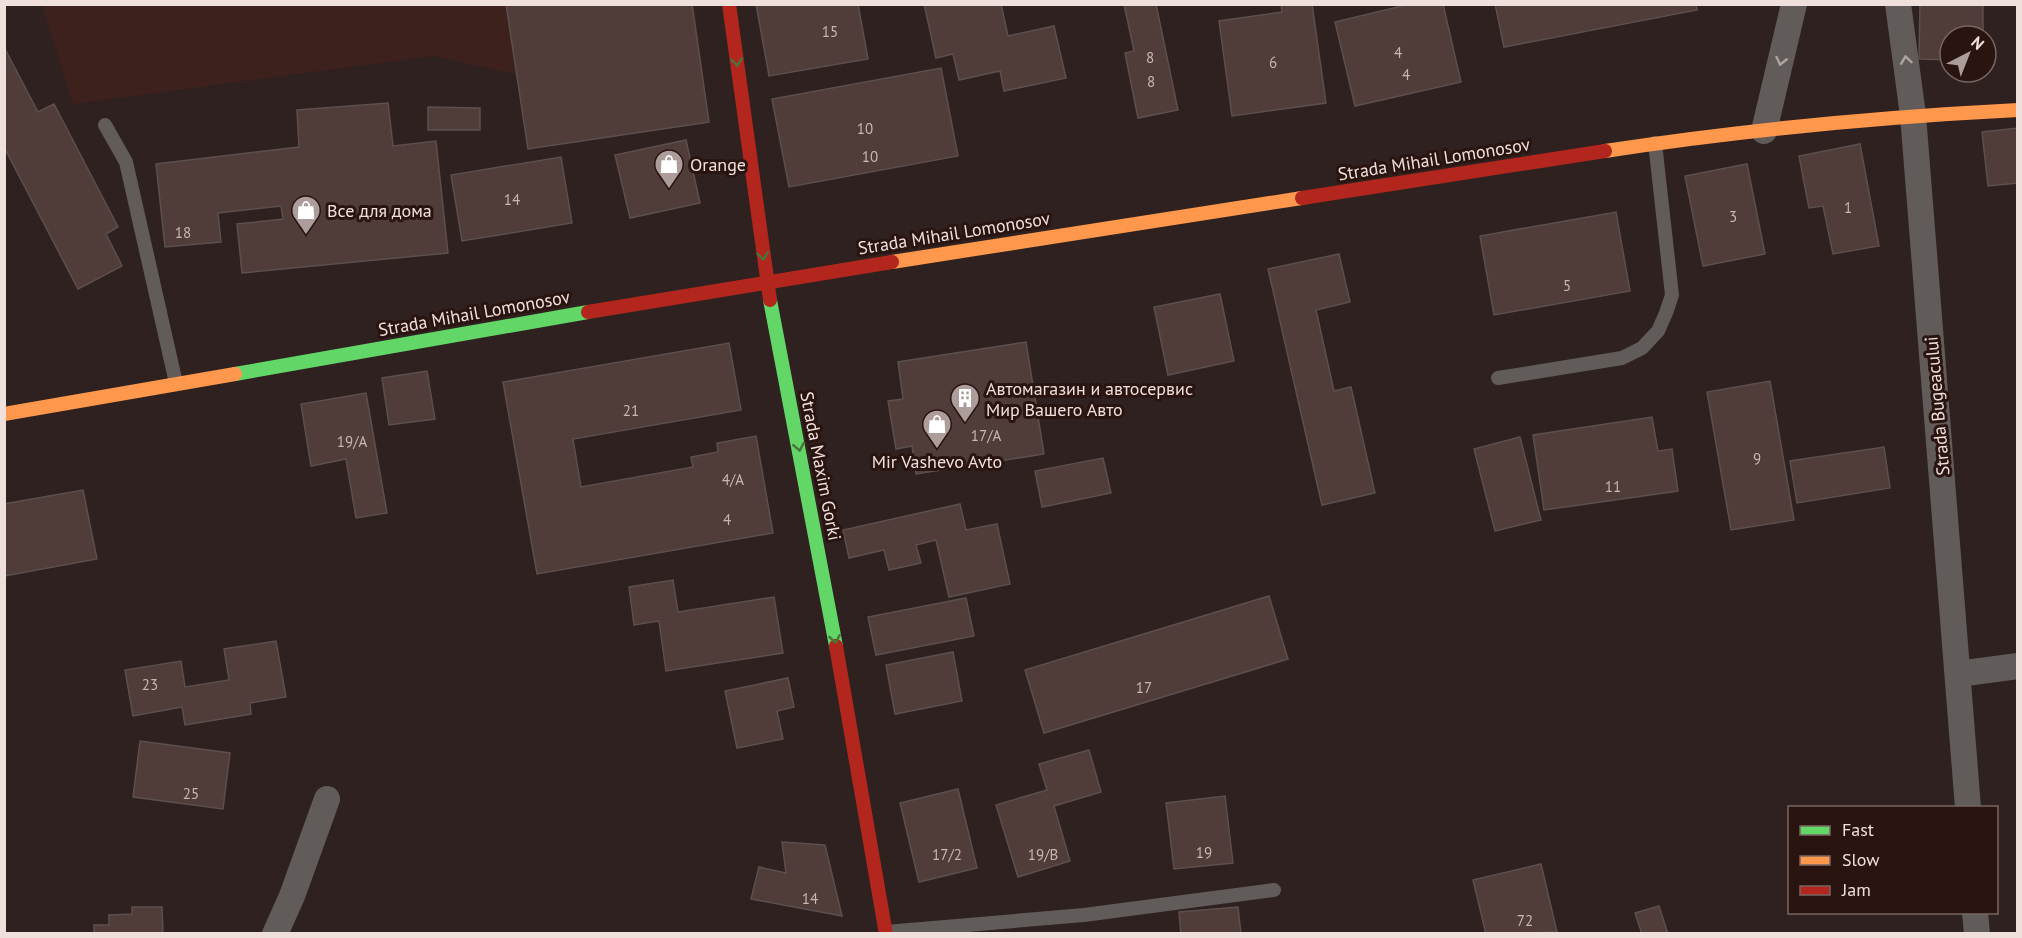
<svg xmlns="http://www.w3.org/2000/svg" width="2022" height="938" font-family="'PT Sans',sans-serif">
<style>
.built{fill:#3d211c}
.building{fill:#503c38;stroke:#5b504e;stroke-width:1.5}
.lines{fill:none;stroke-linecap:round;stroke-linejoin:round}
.lane{stroke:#615b5a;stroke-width:14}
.street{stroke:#615b5a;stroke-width:26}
.fast{stroke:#63d668;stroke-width:14}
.slow{stroke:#ff974d;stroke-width:14}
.jam{stroke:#b3261e;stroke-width:14}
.oneway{stroke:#b0a4a2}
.oneway2{stroke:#46753c}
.labels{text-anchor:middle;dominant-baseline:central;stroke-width:6;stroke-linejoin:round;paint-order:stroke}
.number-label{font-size:15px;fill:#c8b7b3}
.street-label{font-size:18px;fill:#f0e0dc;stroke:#291410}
.poi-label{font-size:18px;fill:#f0e0dc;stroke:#291410;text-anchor:start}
</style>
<rect width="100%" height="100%" fill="#2e211f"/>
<path class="built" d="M42 5H695L709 122 528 149 516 74 433 56 73 104Z"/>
<path class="building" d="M506 4H692L709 122 528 149Z
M756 4H858L868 59 769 76Z
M924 4H1001L1008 36 1054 26 1066 78 1004 91 1000 71 959 80 953 54 936 58Z
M1124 4H1156L1178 110 1138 118 1125 53 1134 51Z
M1281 4H1312L1326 103 1232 116 1219 21 1282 12Z
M1410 4H1443L1461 82 1355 106 1335 22Z
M1495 4H1696L1697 10 1504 47Z
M1920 4H1983V36H1950V60L1919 59Z
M4 47 38 112 54 104 118 227 106 234 122 266 78 289 4 147Z
M941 68 958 156 789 187 772 99Z
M388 103 393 146 436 141 448 253 242 273 237 224 283 219 281 206 218 213 221 242 165 247 156 164 299 147 297 110Z
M428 107 480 108V130H428Z
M2018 128V183L1988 186 1982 132Z
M686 140 700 203 630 218 615 155Z
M1860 144 1879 246 1833 254 1823 206 1809 208 1799 156Z
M561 157 572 223 462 241 451 175Z
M1747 164 1765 254 1703 266 1685 176Z
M1616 212 1630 291 1494 315 1480 236Z
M1339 254 1350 302 1316 310 1334 391 1351 387 1375 493 1322 505 1268 269Z
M1220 294 1234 361 1168 375 1154 307Z
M1026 342 1044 454 916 474 912 446 896 449 888 401 903 399 898 362Z
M729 343 741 410 573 439 581 487 693 467 691 457 718 452 717 443 756 436 773 533 537 574 503 382Z
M427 371 435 419 389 425 382 378Z
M1770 381 1794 520 1731 530 1707 392Z
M366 393 387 513 356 518 346 459 311 466 301 404Z
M1652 417 1658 451 1672 449 1678 491 1544 510 1533 435Z
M1520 437 1541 520 1495 531 1474 449Z
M1884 447 1890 488 1797 503 1790 461Z
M1103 458 1111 493 1042 507 1035 471Z
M83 490 97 559 4 576V504Z
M960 504 966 530 997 524 1010 584 949 597 936 540 916 545 921 563 889 570 884 550 849 558 843 530Z
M673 580 678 612 774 597 783 653 666 671 659 621 634 625 629 587Z
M1269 596 1288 659 1044 733 1025 670Z
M966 598 974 636 876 655 868 617Z
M276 641 286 697 250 703 251 714 185 725 182 707 133 716 125 670 181 661 185 687 229 680 224 649Z
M953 652 962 701 895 714 886 665Z
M788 678 794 707 777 711 783 739 737 748 725 691Z
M140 741 230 753 223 809 133 797Z
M1089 750 1101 792 1054 806 1070 861 1018 877 996 805 1047 790 1039 764Z
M958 789 977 868 919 882 900 803Z
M1225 796 1233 863 1174 869 1166 803Z
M782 842 825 845 842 916 751 899 759 867 786 873Z
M1541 864 1557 932 1486 934 1473 880Z
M1659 906 1668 934H1642L1635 913Z
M132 907H162L163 934H94V925H109V915L132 914Z
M1238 907 1241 934H1181L1179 912Z"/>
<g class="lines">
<path class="lane" d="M105 125 126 162 176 383
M1498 378 1622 358 1642 348 1658 331 1666 313 1672 295 1655 143
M886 932 1084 915 1274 890"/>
<path class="street" d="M1898 4 1913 115 1968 808
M1764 131 1794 4
M1958 674 2018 666
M1975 912 1977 934
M275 934 292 896 327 799"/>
<path class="fast" d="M770 300 836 646
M235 374 588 312"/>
<path class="slow" d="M1605 151C1742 130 1880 117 2018 110
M892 262 1302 198
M4 414 235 374"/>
<path class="jam" d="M729 4 770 300
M1302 198 1605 151
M588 312 892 262
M836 646 886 934"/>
</g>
<defs><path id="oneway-chevron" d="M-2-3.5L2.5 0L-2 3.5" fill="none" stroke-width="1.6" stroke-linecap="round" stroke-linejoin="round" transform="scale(1.5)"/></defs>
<g class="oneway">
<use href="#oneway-chevron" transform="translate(1906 60) rotate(-98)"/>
<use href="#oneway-chevron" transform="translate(1781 61) rotate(103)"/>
</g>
<g class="oneway2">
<use href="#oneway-chevron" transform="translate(737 62) rotate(82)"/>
<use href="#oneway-chevron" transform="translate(763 256) rotate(82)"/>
<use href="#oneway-chevron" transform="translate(799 447) rotate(79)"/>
<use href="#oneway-chevron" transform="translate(835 639) rotate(80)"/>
</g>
<defs>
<g id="shop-pin" transform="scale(1.5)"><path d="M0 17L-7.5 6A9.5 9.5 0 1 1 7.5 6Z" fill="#ac9d9a" stroke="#291410"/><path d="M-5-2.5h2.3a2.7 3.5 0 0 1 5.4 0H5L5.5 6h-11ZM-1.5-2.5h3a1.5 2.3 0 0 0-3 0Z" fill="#fff"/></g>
<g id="building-pin" transform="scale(1.5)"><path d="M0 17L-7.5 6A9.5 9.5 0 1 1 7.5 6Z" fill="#ac9d9a" stroke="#291410"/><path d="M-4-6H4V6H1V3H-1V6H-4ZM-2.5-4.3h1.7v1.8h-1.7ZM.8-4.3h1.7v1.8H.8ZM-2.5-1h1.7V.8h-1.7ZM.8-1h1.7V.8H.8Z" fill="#fff"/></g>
</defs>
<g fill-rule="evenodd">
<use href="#shop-pin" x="669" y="164"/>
<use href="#shop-pin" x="306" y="210"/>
<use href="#building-pin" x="965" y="398"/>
<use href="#shop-pin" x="937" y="424"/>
</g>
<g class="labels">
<g class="number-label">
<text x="830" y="31">15</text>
<text x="1398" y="52">4</text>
<text x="1150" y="57">8</text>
<text x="1273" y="62">6</text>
<text x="1406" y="74">4</text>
<text x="1151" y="81">8</text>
<text x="865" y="128">10</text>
<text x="870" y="156">10</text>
<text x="512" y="199">14</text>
<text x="1848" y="207">1</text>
<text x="1733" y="216">3</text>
<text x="183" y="232">18</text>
<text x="1567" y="285">5</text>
<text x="631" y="410">21</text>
<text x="986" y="435">17/A</text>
<text x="352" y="441">19/A</text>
<text x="1757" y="458">9</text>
<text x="733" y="479">4/A</text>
<text x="1613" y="486">11</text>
<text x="727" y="519">4</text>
<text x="150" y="684">23</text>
<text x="1144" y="687">17</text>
<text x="191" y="793">25</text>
<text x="1204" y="852">19</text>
<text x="947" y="854">17/2</text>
<text x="1043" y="854">19/B</text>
<text x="810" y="898">14</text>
<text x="1525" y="920">72</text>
</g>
<g class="street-label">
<text transform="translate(1434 159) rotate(-9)">Strada Mihail Lomonosov</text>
<text transform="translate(954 233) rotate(-9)">Strada Mihail Lomonosov</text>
<text transform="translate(474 313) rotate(-10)">Strada Mihail Lomonosov</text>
<text transform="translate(1937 406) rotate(-95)">Strada Bugeacului</text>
<text transform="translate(821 466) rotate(79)">Strada Maxim Gorki</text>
</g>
<g class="poi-label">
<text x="690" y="164">Orange</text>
<text x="327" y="210">Все для дома</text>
<text x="986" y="388">Автомагазин и автосервис<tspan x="986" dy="21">Мир Вашего Авто</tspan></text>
<text x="937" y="461" text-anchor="middle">Mir Vashevo Avto</text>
</g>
</g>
<rect width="2022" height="938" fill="none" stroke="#f0e0dc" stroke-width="12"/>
<rect x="1788" y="806" width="210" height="108" fill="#291410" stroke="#796662" stroke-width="1.5"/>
<rect x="1800" y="826" width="30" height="9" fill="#63d668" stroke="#796662" stroke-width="1.5"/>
<text x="1842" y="836" font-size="18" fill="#f0e0dc">Fast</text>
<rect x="1800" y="856" width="30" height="9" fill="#ff974d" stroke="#796662" stroke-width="1.5"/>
<text x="1842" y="866" font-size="18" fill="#f0e0dc">Slow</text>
<rect x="1800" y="886" width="30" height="9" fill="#b3261e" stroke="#796662" stroke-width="1.5"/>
<text x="1842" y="896" font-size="18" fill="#f0e0dc">Jam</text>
<g transform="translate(1968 54) rotate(42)"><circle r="28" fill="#291410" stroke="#796662" stroke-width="1.5"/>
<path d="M0-4.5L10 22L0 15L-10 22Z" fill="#ac9d9a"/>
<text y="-9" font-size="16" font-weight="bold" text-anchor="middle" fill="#f0e0dc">N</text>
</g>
</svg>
